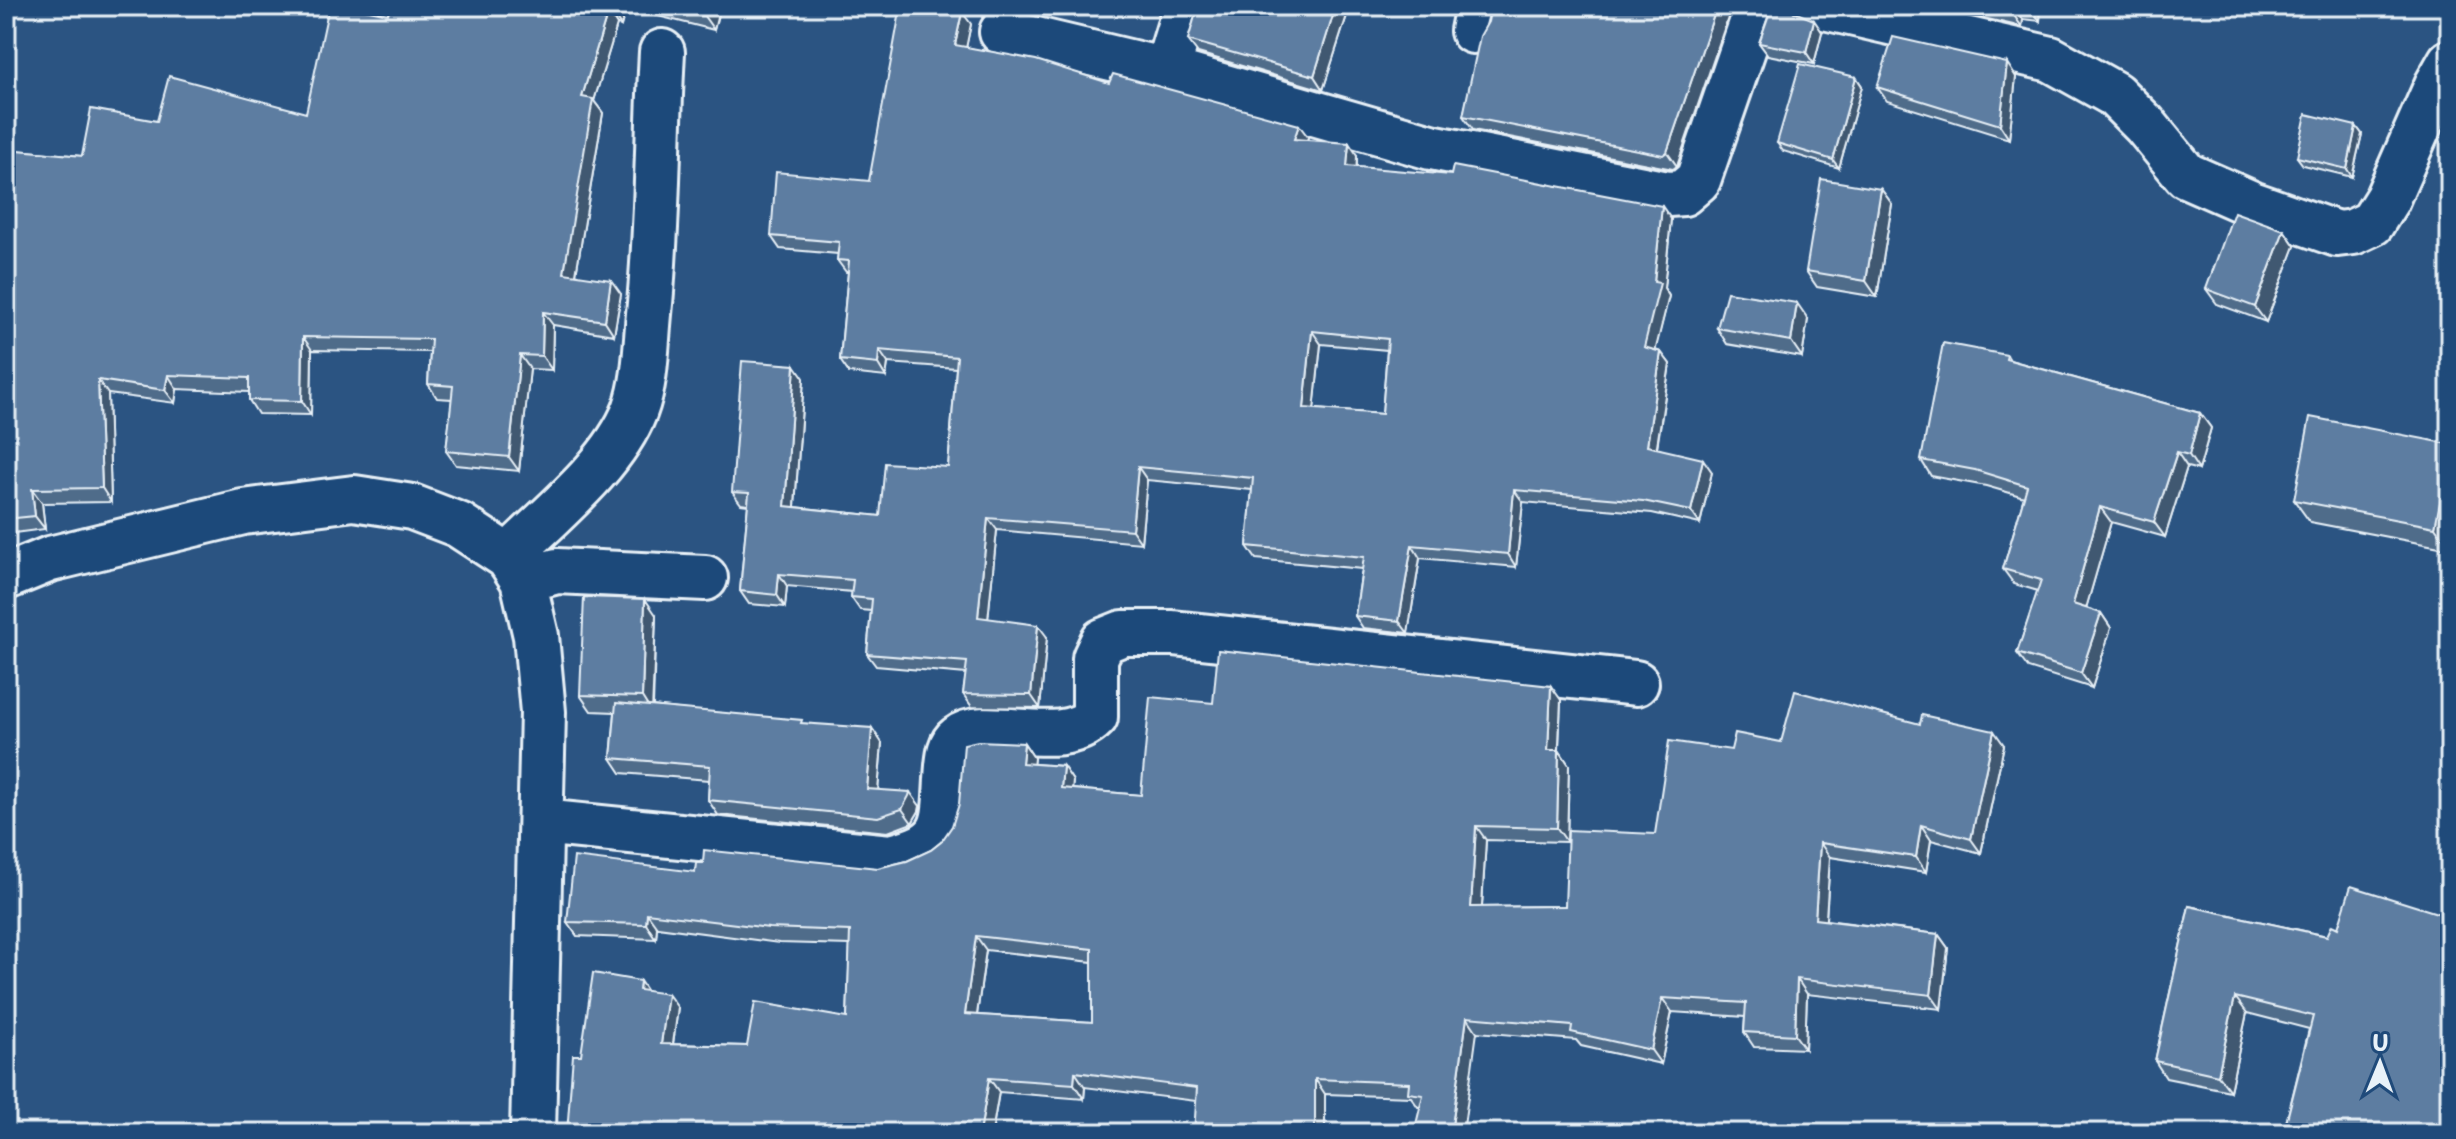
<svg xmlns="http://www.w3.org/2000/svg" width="2456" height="1139" font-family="'Playpen Sans',sans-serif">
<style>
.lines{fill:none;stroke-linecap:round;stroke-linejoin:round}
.minor-casing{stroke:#e8f1f8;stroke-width:50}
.minor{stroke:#1f4a7a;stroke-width:44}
.wall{fill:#506c8a;stroke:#e8f1f8;stroke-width:2;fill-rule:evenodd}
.shaded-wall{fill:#415871;stroke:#e8f1f8;stroke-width:2}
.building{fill:#5d7da1;stroke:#e8f1f8;stroke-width:2;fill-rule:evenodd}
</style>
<rect width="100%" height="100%" fill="#2b5482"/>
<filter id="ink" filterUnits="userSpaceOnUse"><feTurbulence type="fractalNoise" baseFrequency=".0125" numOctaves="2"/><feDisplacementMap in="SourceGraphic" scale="16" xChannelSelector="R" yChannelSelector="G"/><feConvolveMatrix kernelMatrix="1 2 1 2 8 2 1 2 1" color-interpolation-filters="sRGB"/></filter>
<g filter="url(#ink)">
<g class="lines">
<g class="minor-casing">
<path id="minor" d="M1820 6 2051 59 2114 94 2145 125 2186 175 2252 204 2337 234 2353 232 2372 223 2387 199 2437 85 2450 62
M1473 31 1478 6
M1002 32 1183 75 1431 147 1668 194 1683 193 1698 180 1758 6
M1166 72 1186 6
M508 557C550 515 613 466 635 410 646 381 646 344 649 314 658 226 657 139 662 52
M6 577 50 559 243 512 354 498 412 507 459 525 508 557 523 580 536 636 543 712 533 1133
M523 580 557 571 705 578
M541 822 890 857C953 843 943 822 948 766 949 757 950 744 958 738 986 715 1061 752 1095 717V658L1103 641 1123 633H1173L1636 683"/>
</g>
<use href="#minor" class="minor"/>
</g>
<path class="wall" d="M390 6H720L714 30 626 8 621 26 617 25 594 101 603 113 576 274 621 294 614 335 553 325 552 370 530 369 519 471 456 465 446 451 452 399 437 398 428 384 430 352 312 350 311 415 258 414 249 400V392L177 389 175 403 108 394 111 502 42 503 45 529 6 534V149L82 156 157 121 306 113 388 14Z
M1198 6H1350L1323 90 1198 53 1188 40Z
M1491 6H1732L1677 166 1673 169 1473 130 1463 116Z
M1772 6H1796V13L1822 32 1814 64 1768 55 1759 43Z
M1932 6H2041L2040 21 2023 19 2022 27Z
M971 24 966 47 1109 83 1308 137 1307 140 1357 155V167L1671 219 1664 288 1669 296 1655 350 1661 352 1670 364 1657 448 1712 472 1700 524 1652 513 1523 502 1516 567 1420 558 1408 633 1363 628 1355 616 1362 569 1256 559 1247 546 1252 490 1147 480 1141 543 997 530 988 619 1047 637 1040 708 972 707 963 694 966 674 876 666 867 654 871 611 860 610 851 597 852 592 787 586 785 607 749 604 740 591 748 505 741 504 732 492 804 378 795 507 880 516 948 467 956 368 888 363 886 377 849 373 840 360 848 272H846L837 260 838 254 780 249 771 236 869 181ZM1321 344 1387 350 1382 414 1314 409Z
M1856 77 1862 86 1839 168 1783 151 1777 143Z
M2016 77 2009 139 1887 101 1877 87Z
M2356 126 2362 134 2352 177 2303 165 2297 157Z
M1881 189 1892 204 1877 297 1817 287 1806 271Z
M2284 230 2295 246 2266 322 2217 304 2206 289Z
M1808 319 1802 357 1727 344 1717 328Z
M2007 355 2010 360 2200 413 2211 428 2199 470 2187 467 2165 537 2111 522 2086 608 2101 613 2111 628 2092 688 2028 668 2017 653 2038 591 2014 584 2003 569 2024 497 1986 486 1931 476 1921 460Z
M2450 444V549L2310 522 2294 500Z
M656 615 653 706 804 724 882 743 878 790 920 806 919 811 912 823 888 832 718 815 708 800 709 780 621 773 611 758 615 712 591 711 580 695Z
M1561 700 1559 750 1569 765 1567 842 1486 840 1482 907 1565 906 1655 834 1731 750 1920 724 2004 745 1981 853 1931 840 1926 872 1830 857 1826 920 1938 934 1948 948 1941 1009 1807 994 1805 1049 1754 1047 1744 1032 1745 1017 1672 1012 1661 1064 1581 1046 1576 1040 1477 1032 1420 1107H1418L1411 1097 1325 1094 1196 1101 1085 1087 1084 1099 999 1092 992 1133H567L581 1055 646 991 678 1008 673 1044 747 1046 847 1018 850 945 779 943 657 927 656 939 577 936 567 922 695 872 878 868 907 861 931 850 941 842 1024 743 1034 758 1033 764 1063 766 1073 781 1072 789 1141 795 1213 703ZM986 950 1092 962V1022L977 1015Z
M2189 906 2327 936 2338 928 2450 1133H2293L2286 1123 2309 1029 2247 1013 2230 1091 2166 1078 2155 1061Z"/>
<path class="shaded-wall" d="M613 6H624L626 8 621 26 611 12Z
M707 6H720L714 30 704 16Z
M1336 6H1350L1323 90 1314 76Z
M1717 6H1732L1677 166 1667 152Z
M2012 6H2013L2023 19 2022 27 2011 11Z
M2030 6H2041L2040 21Z
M608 11 617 25 594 101 603 113 574 286 564 273 582 97Z
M962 12 971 24 964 58 955 45Z
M1814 20 1822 32 1814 64 1806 52Z
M2007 63 2016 77 2009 139 2000 125Z
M1856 77 1862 86 1839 168 1833 160Z
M1299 125 1308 137 1303 152 1294 139Z
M2356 126 2362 134 2352 177 2347 169Z
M1349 143 1357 155 1356 179 1347 166Z
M1881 189 1892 204 1877 297 1866 281Z
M1662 206 1671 219 1664 288 1669 296 1653 360 1644 347 1654 282Z
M2284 230 2295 246 2266 322 2255 307Z
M611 280 621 294 614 335 605 321Z
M1797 303 1808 319 1802 357 1791 341Z
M543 312 553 325 552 370 542 356Z
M1312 331 1321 344 1313 420 1304 408Z
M303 337 312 350 311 415 302 401Z
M879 350 888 363 886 377 878 364Z
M1661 352 1670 364 1655 458 1647 446Z
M520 355 530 369 519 471 509 457Z
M795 365 804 378 794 519 785 506Z
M168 375 177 389 175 403 165 390Z
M98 380 108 394 111 502 102 488Z
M2200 413 2211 428 2199 470 2189 455Z
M2177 452 2187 467 2165 537 2154 522Z
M2450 452V548L2435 527Z
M1703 459 1712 472 1700 524 1691 511Z
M1138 467 1147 480 1141 543 1132 530Z
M32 489 42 503 45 529 35 516Z
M1514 490 1523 502 1516 567 1508 554Z
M2100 507 2111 522 2083 619 2073 604Z
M988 518 997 530 987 630 978 617Z
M1412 545 1420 558 1408 633 1399 621Z
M779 574 787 586 785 607 777 595Z
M645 599 656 615 652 713 642 697Z
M2101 613 2111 628 2092 688 2081 673Z
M1038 625 1047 637 1040 708 1031 695Z
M1551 686 1561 700 1558 764 1548 750Z
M872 728 882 743 877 803 867 789Z
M1994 731 2004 745 1981 853 1971 839Z
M1024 743 1034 758 1032 777 1022 763Z
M1559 750 1569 765 1567 842 1557 828Z
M1063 766 1073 781 1071 802 1061 788Z
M910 792 920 806 919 811 912 823 902 809Z
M1921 825 1931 840 1926 872 1916 857Z
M1476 826 1486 840 1481 922 1471 907Z
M1820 843 1830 857 1825 933 1815 919Z
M647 913 657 927 656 939 646 924Z
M1938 934 1948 948 1941 1009 1931 995Z
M976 936 986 950 975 1029 965 1014Z
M1797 979 1807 994 1805 1049 1795 1035Z
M640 981 650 996 639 990Z
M668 994 678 1008 671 1058 661 1044Z
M2235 997 2247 1013 2230 1091 2218 1075Z
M1662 998 1672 1012 1661 1064 1651 1050Z
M1467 1017 1477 1032 1463 1133H1451Z
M1075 1072 1085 1087 1084 1099 1074 1084Z
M989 1078 999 1092 992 1133H980Z
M1315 1079 1325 1094V1133H1315Z"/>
<path class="building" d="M329 6H351L388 14 390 6H613L611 12 608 11 582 97 593 99 564 273 611 280 605 321 543 312 542 356 520 355 509 457 446 451 453 386 428 384 431 339 303 337 302 401 249 400V378L168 375 165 390 98 380 102 488 32 489 35 516 6 519V149L82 156 91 109 157 121 169 76 306 113Z
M664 6H707L704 16Z
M901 6H946L962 12 955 45 1036 60 1109 83 1113 74 1299 125 1294 139 1349 143 1347 166 1451 175 1453 166 1662 206 1654 282 1660 283 1644 347 1661 352 1647 446 1703 459 1691 511 1643 501 1514 490 1508 554 1412 545 1399 621 1355 616 1364 557 1247 546 1253 478 1138 467 1132 530 988 518 978 617 1038 625 1031 695 963 694 967 662 867 654 872 599 851 597 853 580 779 574 777 595 740 591 749 493 732 492 742 361 795 365 785 506 880 516 885 463 948 467 957 357 879 350 878 364 840 360 849 261 837 260 839 242 771 236 776 172 869 181ZM1312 331 1388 339 1382 414 1304 408Z
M1198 6H1336L1314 76 1188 40Z
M1491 6H1717L1667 152 1663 155 1463 116 1480 36 1488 22Z
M1772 6H1791L1794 12 1814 20 1806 52 1759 43Z
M1989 6H2012L2011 11Z
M1893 37 2007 63 2000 125 1877 87Z
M1800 64 1856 77 1833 160 1777 143Z
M2306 114 2356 126 2347 169 2297 157Z
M1821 179 1881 189 1866 281 1806 271Z
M2234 212 2284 230 2255 307 2206 289Z
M1727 292 1797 303 1791 341 1717 328Z
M1943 343 2007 355 2006 359 2200 413 2189 455 2177 452 2154 522 2100 507 2073 604 2101 613 2081 673 2017 653 2041 580 2003 569 2027 486 1975 470 1921 460Z
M2310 417 2450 444V452L2435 527 2294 500Z
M584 597 645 599 642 697 580 695Z
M1218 650 1551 686 1548 750H1559L1557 828 1476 826 1471 907 1565 906 1568 830 1655 834 1669 741 1731 750 1735 733 1781 742 1795 691 1920 724 1922 715 1994 731 1971 839 1921 825 1916 857 1820 843 1815 919 1938 934 1931 995 1797 979 1795 1035 1744 1032 1746 1003 1662 998 1651 1050 1571 1032 1572 1026 1467 1017 1451 1133H1414L1423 1095 1408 1093 1409 1083 1315 1079V1133H1194L1197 1088 1075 1072 1074 1084 989 1078 980 1133 898 1126 897 1133H567L573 1055H581L593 973 640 981 639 990 668 994 661 1044 747 1046 755 1002 847 1018 850 931 769 928 647 913 646 924 567 922 574 857 695 872 696 863H703L704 850 878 868 907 861 931 850 941 842 952 826 959 804 964 744 978 741 1024 743 1022 763 1063 766 1061 788 1141 795 1150 697 1213 703ZM976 936 1092 949V1022L965 1014Z
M616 703 802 720 801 723 872 728 867 789 910 792 909 796 902 809 878 817 708 800 710 766 611 758Z
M2351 886 2450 917V1133H2328L2286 1123 2313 1016 2235 997 2218 1075 2155 1061 2189 906 2327 936 2332 925 2338 928Z"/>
</g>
<rect width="2456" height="1139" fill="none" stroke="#1f4a7a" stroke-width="32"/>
<rect x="16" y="16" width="2424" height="1107" fill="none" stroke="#e8f1f8" stroke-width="3" filter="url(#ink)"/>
<g transform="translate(2380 1063) rotate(1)" stroke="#1f4a7a" stroke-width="6" paint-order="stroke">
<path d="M0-6L14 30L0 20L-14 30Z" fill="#e8f1f8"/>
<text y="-12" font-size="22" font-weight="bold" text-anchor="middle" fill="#e8f1f8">U</text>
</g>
</svg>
